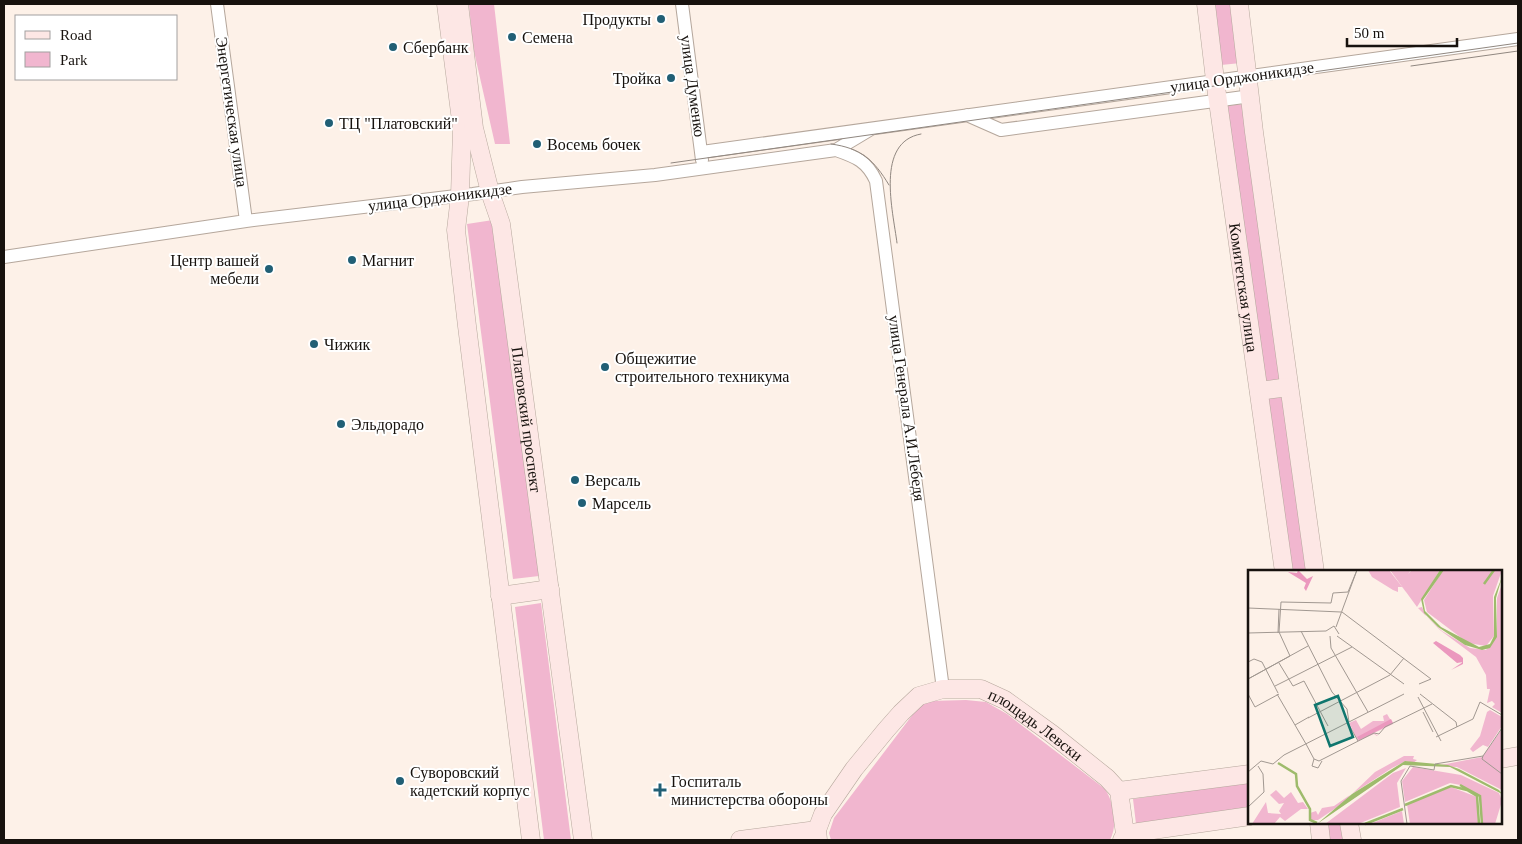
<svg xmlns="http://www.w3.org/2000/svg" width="1522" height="844" font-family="'Times New Roman',serif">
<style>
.green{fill:#f1b6cf}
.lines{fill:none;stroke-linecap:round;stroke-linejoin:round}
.street-casing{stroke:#b5a79c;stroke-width:14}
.secondary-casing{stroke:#b5a79c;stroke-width:19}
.street{stroke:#fff;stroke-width:12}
.secondary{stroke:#fde7e5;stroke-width:18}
.tram{stroke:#908780;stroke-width:1}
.poi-dot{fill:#215f75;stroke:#fff;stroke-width:2}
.labels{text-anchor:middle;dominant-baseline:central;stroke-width:4;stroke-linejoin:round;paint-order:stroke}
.poi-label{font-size:16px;fill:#17120e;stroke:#fff;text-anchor:start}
.street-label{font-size:16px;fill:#17120e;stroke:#fff}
.inset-river{fill:none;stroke:#9ebb6c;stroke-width:2.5}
.inset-road{fill:none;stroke:#a19891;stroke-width:1}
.view{fill:#0f766e;fill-opacity:0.15;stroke:#0f766e;stroke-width:2.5}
.inset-edge{fill:none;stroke:#17120e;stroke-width:2.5}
</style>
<rect width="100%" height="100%" fill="#fdf1e8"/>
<path class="green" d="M469 4H494L510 144H495L473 47Z
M1214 4H1233L1241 63 1221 65Z
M1245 104 1308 571H1291L1225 106Z
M493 220 539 576 513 579 467 224Z
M541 603 571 840H544L515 607Z
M966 700 986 702 1007 714 1105 789C1114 803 1118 825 1110 840H831L829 833 834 818 920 705 930 701Z
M1249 782V807L1136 824 1133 799Z
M1323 823H1344L1346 840H1325Z"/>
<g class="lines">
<g class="street-casing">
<path id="street" d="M217 4 246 221
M682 4 702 160
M967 115 1001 130 1251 96
M836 150C856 157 867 161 876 181L943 689
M702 152 1518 39
M4 257 246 221 473 194 522 187 655 175 836 150 871 129"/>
</g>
<g class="secondary-casing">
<g id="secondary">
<path d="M446 4 462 128 460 196 456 230 467 326 531 840"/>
<path id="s1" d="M459 4 474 128 490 192 501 224 583 840"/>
<path id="s2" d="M1206 4 1215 80 1284 572"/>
<path d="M1239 4 1254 132 1315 572"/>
<path d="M1259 391 1289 387"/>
<path d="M500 596 550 589"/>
<path d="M1501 759 1518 756"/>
<path d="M1119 791 1250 774"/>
<path d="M1319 823 1321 840"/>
<path d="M1349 823 1352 840"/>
<path d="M1125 834 1250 816"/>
<path d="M740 840 817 830"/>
<path id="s3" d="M818 840 817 830 823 814 854 769 886 730 901 713 919 696 943 689H981L1005 700 1052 734 1107 778 1119 791 1125 834 1122 840"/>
</g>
</g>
<use href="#street" class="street"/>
<use href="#secondary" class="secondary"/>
<path class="tram" d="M1411 66 1518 51
M831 144C861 148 874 160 889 185
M671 163 1518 43
M897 243C893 211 875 142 921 134"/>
</g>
<g class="poi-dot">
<circle cx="661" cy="19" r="5"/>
<circle cx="512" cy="37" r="5"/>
<circle cx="393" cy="47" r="5"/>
<circle cx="671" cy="78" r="5"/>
<circle cx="329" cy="123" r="5"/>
<circle cx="537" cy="144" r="5"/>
<circle cx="352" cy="260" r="5"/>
<circle cx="269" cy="269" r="5"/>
<circle cx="314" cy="344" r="5"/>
<circle cx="605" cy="367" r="5"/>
<circle cx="341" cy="424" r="5"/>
<circle cx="575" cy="480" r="5"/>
<circle cx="582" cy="503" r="5"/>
<circle cx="400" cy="781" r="5"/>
<path d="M657.5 782.5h5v5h5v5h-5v5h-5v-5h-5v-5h5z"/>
</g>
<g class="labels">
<g class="poi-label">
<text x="651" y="19" text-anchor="end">Продукты</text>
<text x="522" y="37">Семена</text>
<text x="403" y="47">Сбербанк</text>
<text x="661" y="78" text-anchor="end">Тройка</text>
<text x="339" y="123">ТЦ "Платовский"</text>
<text x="547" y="144">Восемь бочек</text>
<text x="259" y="260" text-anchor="end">Центр вашей<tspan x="259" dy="18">мебели</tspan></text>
<text x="362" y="260">Магнит</text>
<text x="324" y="344">Чижик</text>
<text x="615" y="358">Общежитие<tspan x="615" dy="18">строительного техникума</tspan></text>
<text x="351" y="424">Эльдорадо</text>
<text x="585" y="480">Версаль</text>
<text x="592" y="503">Марсель</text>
<text x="410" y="772">Суворовский<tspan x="410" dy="18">кадетский корпус</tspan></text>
<text x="671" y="781">Госпиталь<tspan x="671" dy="18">министерства обороны</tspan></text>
</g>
<g class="street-label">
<text transform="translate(1242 77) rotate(-8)">улица Орджоникидзе</text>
<text transform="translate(693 86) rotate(82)">улица Думенко</text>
<text transform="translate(232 112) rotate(82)">Энергетическая улица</text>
<text transform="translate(440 197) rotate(-7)">улица Орджоникидзе</text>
<text stroke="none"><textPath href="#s2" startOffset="286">Комитетская улица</textPath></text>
<text transform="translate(907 408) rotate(82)">улица Генерала А.И.Лебедя</text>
<text stroke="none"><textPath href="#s1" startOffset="422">Платовский проспект</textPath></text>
<text stroke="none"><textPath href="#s3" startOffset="308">площадь Левски</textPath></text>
</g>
</g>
<g transform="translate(1248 570)">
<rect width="254" height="254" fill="#fdf1e8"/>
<path d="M120 0H141L162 27 154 17H150V22L145 20 124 7ZM142 0H163L160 4 164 0H192L169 37ZM195 0H254L245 26 246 66 238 76 220 73 179 42 176 30ZM254 14 253 109 254 143 244 137 247 134 244 131 239 133 242 119H239L238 105 228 87 192 60 170 38 174 37 178 46 194 61 222 78 238 80 249 65V28ZM242 140 254 147V156L240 177 235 175 225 182 222 179 232 166 239 142ZM139 144 145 154 126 163 130 166H129L126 164 110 171 101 153 108 150 113 159 125 151H136L135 146ZM254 159V220L209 197 188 196 234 187ZM156 186H166L165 189 169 190 165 193 158 191 144 198 104 224 127 202ZM165 197 213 205 251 223 254 231 247 254H233L232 226 212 215 202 213 157 232 154 211ZM158 198 149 213 152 237 110 254H77L145 203ZM203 217 229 227 230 254H162L159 234ZM28 220 36 228 43 222 50 233 55 232 60 239H53L37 251 32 247 26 254H4L18 232 20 243 33 244 31 241 36 233 31 234 22 225ZM102 225 97 232 70 250H63L62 243 68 241 70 245 74 238 86 236ZM154 241 156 254H122Z" fill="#f1b6cf"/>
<path d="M50 0 59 9 65 6 58 21 56 18 58 13 40 2 49 3ZM188 71 212 85 215 88V94L203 100 215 92 209 93 185 73ZM143 149 145 153 111 170 109 167Z" fill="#eb98be"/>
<path d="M192 0H196L175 30 177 41 193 57 231 77 242 74 246 66V27L254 7 248 28 249 67 242 78 234 80 217 75 190 57 176 43 173 29ZM157 191 200 195 211 199 251 220 254 224 202 197 155 195 69 254 104 224Z" fill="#9ebb6c"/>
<path class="inset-river" d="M236 14 246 0M30 193 48 204 49 216 62 239V250L69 253M212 215 232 226 234 254M157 235 203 216 219 220 229 226 231 254M117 254 155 239"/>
<path class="inset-road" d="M0 38 93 42M94 42 183 109 171 114M88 57 109 0M53 61 84 122 99 139 101 152M0 63 78 61 86 56 91 64M30 63 31 39M82 66 83 78 120 142M89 66 156 114M0 92 6 89 14 92 30 123M31 93 45 116 56 111 80 156M0 109 60 76M0 109 42 86 31 62 33 32 83 33 85 23 100 22 109 0M41 109 104 77M27 116 41 109M0 124 7 137 31 124M29 124 58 174M172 124 208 152 209 157M170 127 193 171M175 142 185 162M60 148 142 105 156 88M100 153 110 171M47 155 61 147M188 167 225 149 232 132 254 145M58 174 66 189M235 186 234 189 254 204M71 191 126 163 131 164 137 157 184 134M71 191 66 189 64 196 70 198 74 191M0 202 13 191 25 194 36 185 156 124M0 237 16 222 15 204 10 196M159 254 153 211 162 196 186 200 187 194 235 186 254 158"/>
<path class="view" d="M90 126 105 167 82 176 67 135Z"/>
<rect width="254" height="254" class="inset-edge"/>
</g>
<rect width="1522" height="844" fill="none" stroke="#17120e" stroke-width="10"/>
<rect x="15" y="15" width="162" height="65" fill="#ffffff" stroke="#a2a09f"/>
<rect x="25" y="31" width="25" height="8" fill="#fde7e5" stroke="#a2a09f"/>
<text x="60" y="40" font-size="15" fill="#17120e">Road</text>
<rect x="25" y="52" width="25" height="15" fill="#f1b6cf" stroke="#a2a09f"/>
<text x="60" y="65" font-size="15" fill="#17120e">Park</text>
<path d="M1347 38v8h110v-8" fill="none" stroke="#17120e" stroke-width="2.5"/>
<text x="1354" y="38" font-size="15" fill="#17120e" stroke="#ffffff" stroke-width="4" paint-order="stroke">50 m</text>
</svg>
